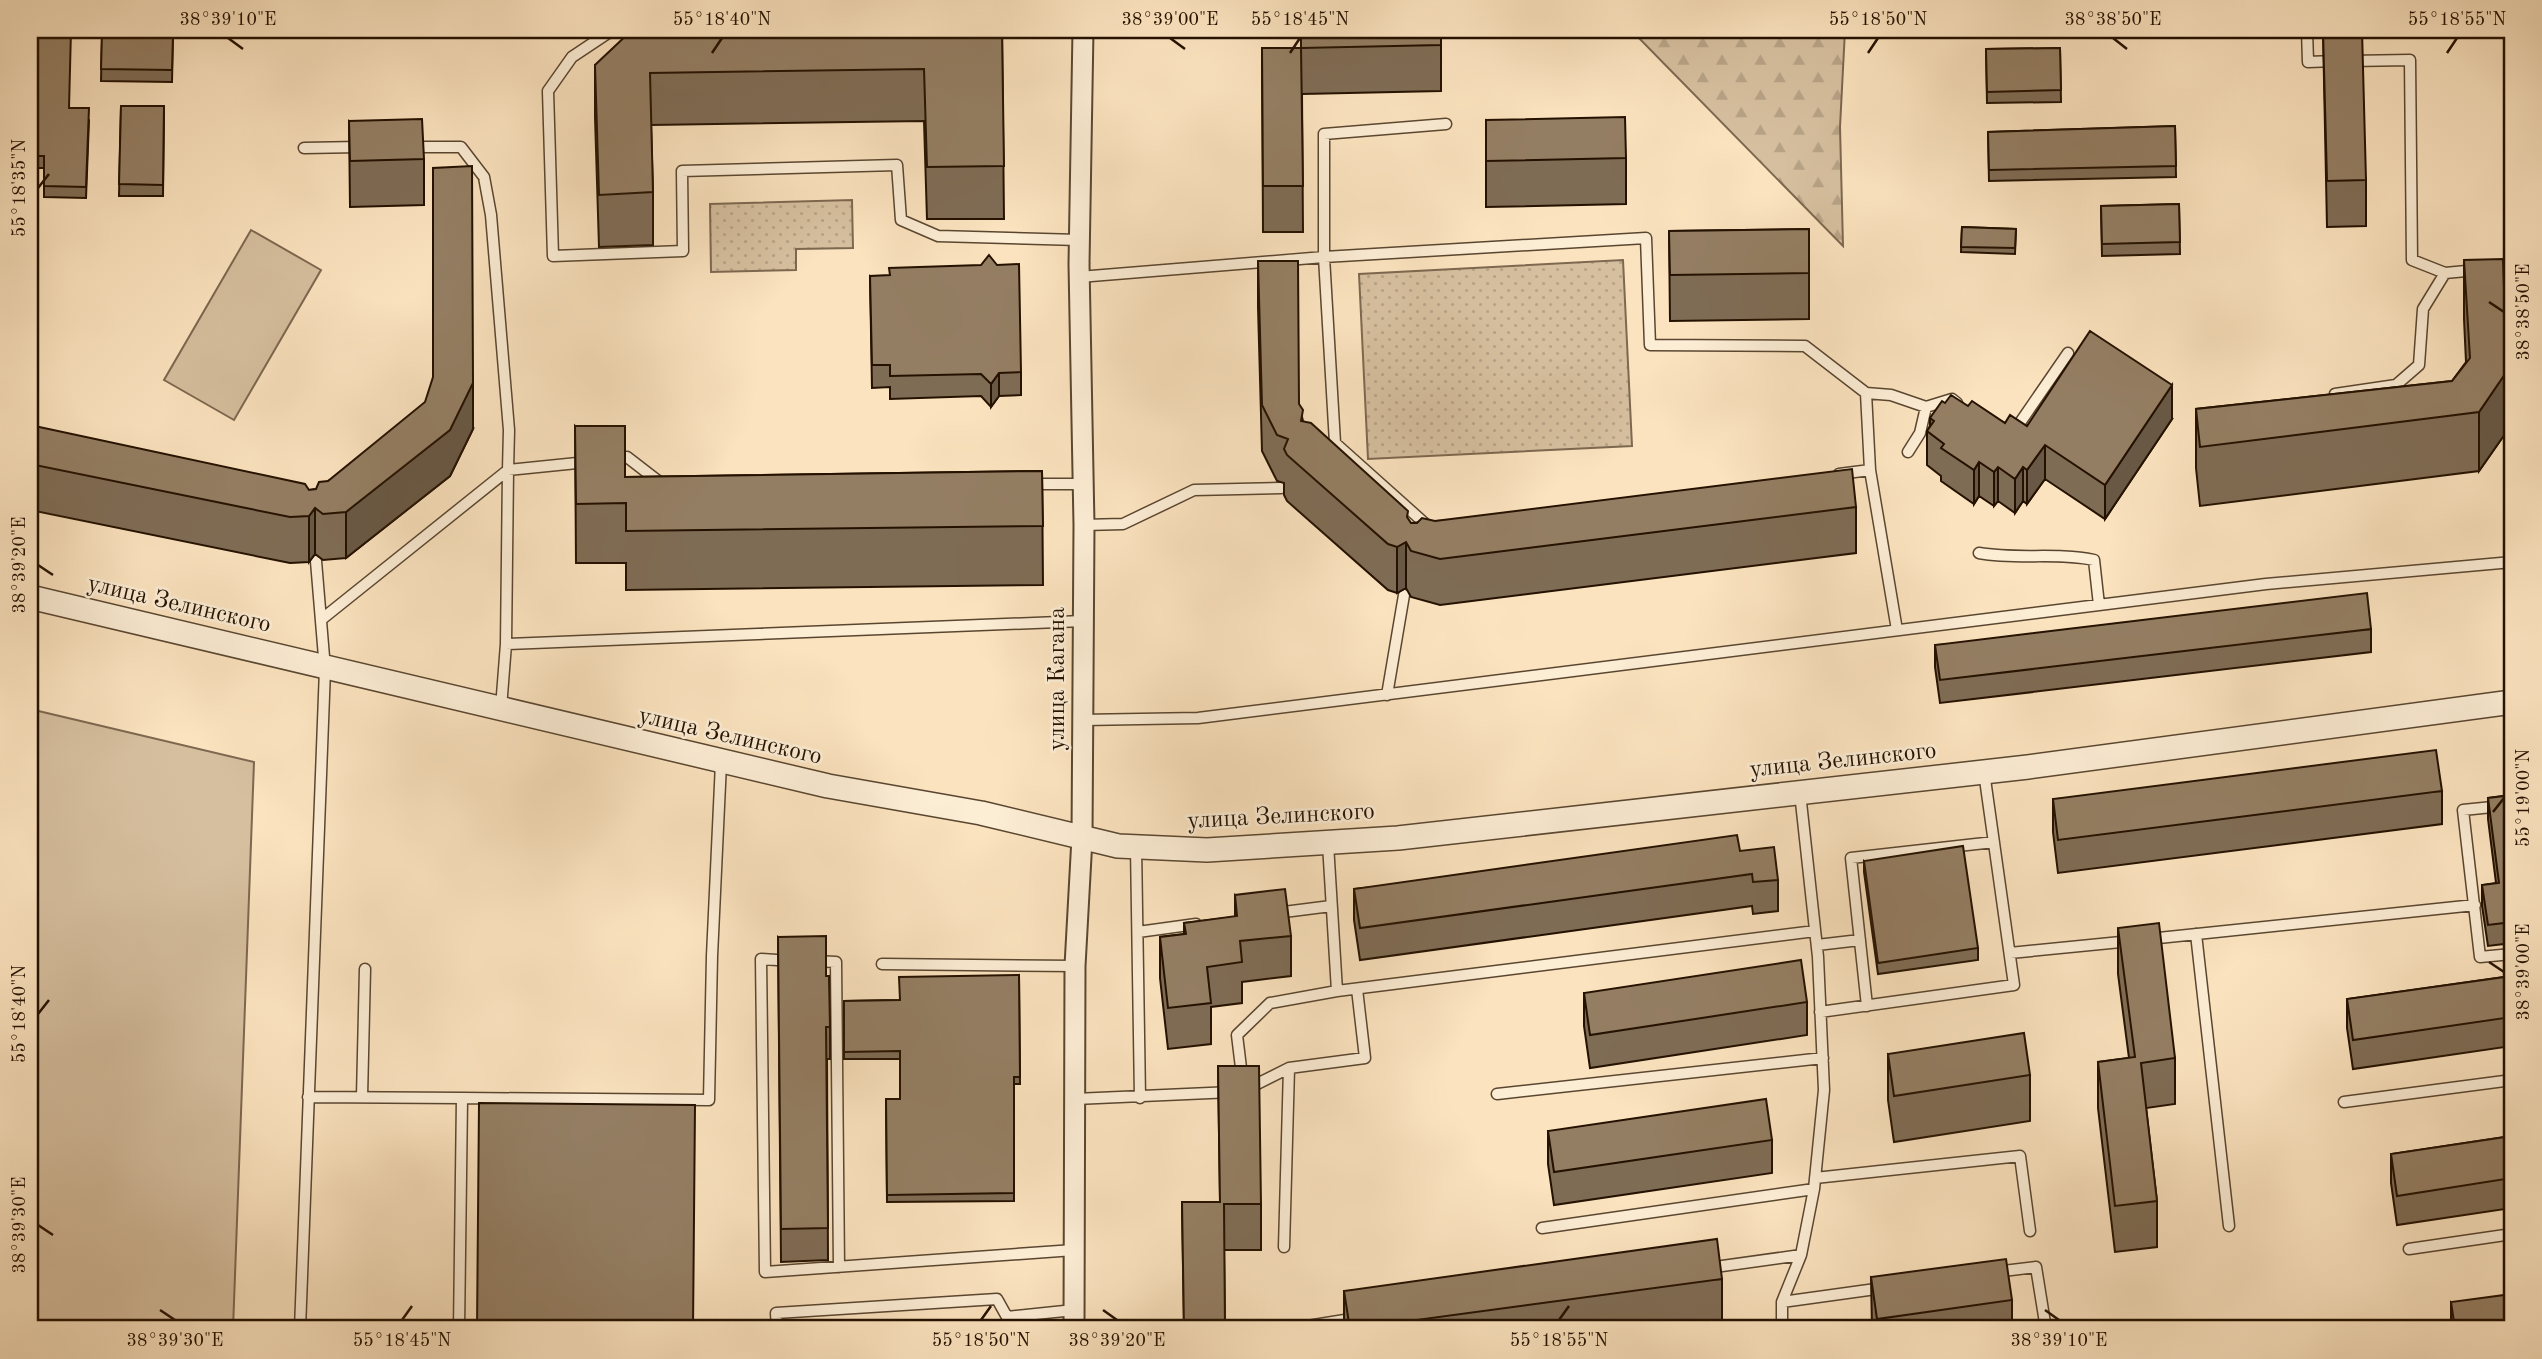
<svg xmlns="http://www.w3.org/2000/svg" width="2542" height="1359" font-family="'Old Standard TT',serif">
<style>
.grass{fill:#d6bf9f;stroke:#7d6850;stroke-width:2}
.forest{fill:url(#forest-firs);stroke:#7d6850;stroke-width:2}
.park{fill:url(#park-dots);stroke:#7d6850;stroke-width:2}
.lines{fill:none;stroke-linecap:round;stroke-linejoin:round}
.service-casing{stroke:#5a4630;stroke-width:13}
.minor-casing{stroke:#5a4630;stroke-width:23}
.tertiary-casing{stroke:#5a4630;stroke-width:26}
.service{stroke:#fcedd5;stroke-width:10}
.minor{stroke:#fcedd5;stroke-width:19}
.tertiary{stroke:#fcedd5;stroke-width:23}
.wall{fill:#7f6c55;stroke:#241100;stroke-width:2}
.shaded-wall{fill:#685845;stroke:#241100;stroke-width:2}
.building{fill:#947e63;stroke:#241100;stroke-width:2}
.ticks{fill:none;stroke:#241100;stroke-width:2.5}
.labels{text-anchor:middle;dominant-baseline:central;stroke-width:5;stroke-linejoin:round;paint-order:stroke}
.street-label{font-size:24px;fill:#241100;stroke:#fcedd5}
.neatline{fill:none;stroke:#241100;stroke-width:2.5}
.ticks-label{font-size:18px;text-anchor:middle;fill:#241100}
</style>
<defs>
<pattern id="forest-firs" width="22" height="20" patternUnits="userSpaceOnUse" patternTransform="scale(1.75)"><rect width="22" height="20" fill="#d6bf9f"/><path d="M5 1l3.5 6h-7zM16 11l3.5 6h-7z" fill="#b8a387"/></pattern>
<pattern id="park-dots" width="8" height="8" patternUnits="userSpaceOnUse" patternTransform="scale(1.75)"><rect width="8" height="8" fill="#d6bf9f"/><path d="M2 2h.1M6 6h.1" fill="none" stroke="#b8a387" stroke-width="1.8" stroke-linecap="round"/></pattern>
</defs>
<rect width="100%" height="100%" fill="#fbe3bf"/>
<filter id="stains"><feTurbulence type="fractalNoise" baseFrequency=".00286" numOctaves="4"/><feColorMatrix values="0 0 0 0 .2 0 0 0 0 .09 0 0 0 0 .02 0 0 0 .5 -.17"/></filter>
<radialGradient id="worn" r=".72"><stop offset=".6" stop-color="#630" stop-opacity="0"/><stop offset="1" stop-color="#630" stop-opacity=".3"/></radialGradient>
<path class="grass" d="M251 230 321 270 234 420 164 380Z
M30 709 254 762 233 1329H30Z"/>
<path class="forest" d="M1845 30 1840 127 1843 246 1632 31Z"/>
<path class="park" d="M852 200 853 248 796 249V270L711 272 710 204Z
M1623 260 1632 446 1368 459 1359 274Z"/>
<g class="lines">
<g class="service-casing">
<path id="service" d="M627 30 608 33 572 57 548 91 553 256 683 251 682 171 897 165 901 220 938 236 1079 240
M2307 30 2308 62 2335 61
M991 32 1063 30
M2350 61 2410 60 2412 260 2445 273
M1446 124 1324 134V257L1646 238 1650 345 1805 346 1866 393 1891 395 1926 407 1952 399 1957 403
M304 148 359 147
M2492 268 2512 266
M1079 277 1324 257 1335 443 1430 528
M2335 394 2396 385 2419 365 2423 309 2445 273 2477 270
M2015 430 2068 353
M1908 452 1920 433 1926 407
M612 459 627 457 662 484
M1870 470 1897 630
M1839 474 1870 470 1866 393
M1032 484H1084
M1084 525 1123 524 1194 490 1281 488
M1979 553C2018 560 2055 552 2094 560L2099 605
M322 619 508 470 509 430 491 215 484 177 461 147H413
M506 644 1083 621
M1387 695 1404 595
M501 708 506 644 508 470 587 462
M1082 720 1198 718 2266 584 2512 562
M2512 805 2463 810 2480 957 2512 954
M1328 844 1337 991 1815 931
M1136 847 1140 1098
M1276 913 1331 906
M1138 932 1196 924
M2196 934 2229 1226
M2149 939 2475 905
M1817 945 1860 940
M2010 953 2131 941
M792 961 761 959 765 1272 1074 1250
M814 961 836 962 839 1267
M882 964 1075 966
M1867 1006 1851 858 1994 842
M1820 1012 2014 985 1984 772
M1242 1076 1237 1035 1270 1003 1337 991
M1249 1088 1289 1068 1365 1058 1357 989
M1497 1094 1823 1058
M308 1097 462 1098
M362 1097 365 969
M1075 1099 1232 1092
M2344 1102 2512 1080
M1815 1178 2020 1156 2030 1231
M1542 1228 1814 1189
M1284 1247 1289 1068
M2409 1249 2512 1234
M1708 1268 1801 1255
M1995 1272 2036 1267 2046 1329
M1782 1302 1883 1288
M1007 1317 1074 1310
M300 1329 325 669 316 561
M459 1329 462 1098 709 1100 712 956 721 763
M777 1329 776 1313 997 1299 1007 1317V1329
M1289 1329 1357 1318
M1782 1329V1302L1801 1255 1814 1189 1824 1090 1818 957 1800 793"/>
</g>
<g class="minor-casing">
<path id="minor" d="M1074 1329 1075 966 1082 838 1084 525 1079 264 1083 30"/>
</g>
<g class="tertiary-casing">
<path id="tertiary" d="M30 597 828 786 981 813 1118 846 1207 850 1398 838 2028 767 2512 702"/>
</g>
<use href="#service" class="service"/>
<use href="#minor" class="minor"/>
<use href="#tertiary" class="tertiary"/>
</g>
<path class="wall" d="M30 30 69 108 89 120 86 198 44 197V168H30Z
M1002 30 1004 219H927L924 121 651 125 653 192V245L599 247 595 117V65Z
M1441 30V91L1302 94 1303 232H1263L1262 48H1301Z
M2323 31 2366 180V226L2327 227Z
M102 33 173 34 172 82 101 81Z
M2060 48 2061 102 1987 103 1986 49Z
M121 106H164L163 196H119Z
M1486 120 1626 158V204L1486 207Z
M349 121 424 159V205L350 207Z
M2175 126 2176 177 1989 181 1988 132Z
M2179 204 2180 254 2102 256 2101 206Z
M1962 227 2016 229 2015 254 1961 252Z
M1809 229V319L1670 321 1669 231Z
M2464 260 2507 431 2479 471 2200 506 2196 468V409L2452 381 2466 362 2464 319Z
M1258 261 1299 404 1303 421 1411 523 1435 521 1856 507V553L1440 605 1411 597 1406 588 1397 593 1388 590 1287 501 1284 495V483L1277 481 1262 451 1258 307Z
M870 276 1021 372V395L999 396 991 407 981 396 890 399V387L872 388Z
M1945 403 1968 406 2005 423 2027 426 2172 419 2105 519 2045 479 2027 504 2023 501 2015 513 1998 501 1994 506 1979 496 1974 504 1941 481V476L1927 465V431L1930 426V418Z
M30 426 309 490 316 489 328 481 473 429 450 476 346 558 323 560 315 554 309 562 290 563 30 510Z
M575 426 625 477 1042 471 1043 585 626 590V563H576Z
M2371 629V652L1940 703 1935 667V645Z
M2442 791V824L2058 873 2053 832V799Z
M2512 795V943L2488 946 2482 906V885L2496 883 2488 819V798Z
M1740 851 1778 880V911L1753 914 1752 906 1360 960 1354 920V889Z
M1864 861 1978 948V960L1878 974 1864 872Z
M1235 895 1291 936V976L1242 982V1003L1211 1007V1044L1168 1049 1160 978V937L1184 934V923L1235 917Z
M2118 928 2175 1058V1104L2146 1108 2157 1201V1247L2115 1252 2098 1108V1062L2129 1058 2118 974Z
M778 937 826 976 830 1027V1059H827L828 1260 781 1262Z
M1019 975 1020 1084H1014V1201L887 1202 886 1099H900V1059H844V1001L900 1000Z
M2512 976V1046L2353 1069 2347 1028V999Z
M1584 993 1807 1002V1035L1590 1068 1584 1026Z
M1888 1054 2030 1075V1121L1894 1142 1888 1100Z
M1218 1066 1261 1204V1250H1224L1225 1329H1184L1182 1202H1220Z
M1548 1131 1772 1140V1173L1554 1205 1548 1164Z
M2512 1136V1208L2397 1225 2391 1183V1154Z
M1871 1277 2012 1300V1329H1872Z
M1722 1279V1325L1687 1329H1344V1291Z
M2451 1302 2512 1329H2451Z"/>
<path class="shaded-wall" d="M2507 371V431L2479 471V412Z
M999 373V396L991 407V384Z
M473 383V429L450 476 346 558V512Z
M2172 385V419L2105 519V485Z
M2045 445V479L2027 504V470Z
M1979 462V496L1974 504V470Z
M1998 467V501L1994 506V472Z
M2023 467V501L2015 513V479Z
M315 508V554L309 562V516Z
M1406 542V588L1397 593V547Z"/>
<path class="building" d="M30 30H71L69 108H89L86 187 44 186V156H30Z
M632 30H1002L1004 166 927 167 924 69 650 73 653 192 599 195 595 65Z
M1301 30H1441V45L1301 48Z
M2362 30 2366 180 2327 181 2323 31Z
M102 33 173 34 172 70 101 69Z
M1262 48H1301L1303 186H1263Z
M2060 48 2061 90 1987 92 1986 49Z
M121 106H164L163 185 119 184Z
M1625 117 1626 158 1486 161V120Z
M422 119 424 159 350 161 349 121Z
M2175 126 2176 166 1989 170 1988 132Z
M472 166 473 383 450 430 346 512 323 514 315 508 309 516 290 517 30 464V425L305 484 309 490 316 489 319 482 328 481 425 402 433 377V168Z
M2179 204 2180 242 2102 244 2101 206Z
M1962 227 2016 229 2015 248 1961 247Z
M1809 229V273L1670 275 1669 231Z
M989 255 997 265 1019 264 1021 372 999 373 991 384 981 374 890 376V365H872L870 276 890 275 889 268 981 265Z
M2503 259 2507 371 2479 412 2200 447 2196 409 2452 381 2470 358 2464 260Z
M1258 261H1298L1299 404 1303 410 1301 421 1311 423 1408 511 1407 517 1411 523H1417L1422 518 1435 521 1852 469 1856 507 1440 559 1411 551 1406 542 1397 547 1388 544 1287 455 1284 449 1288 439 1277 435 1262 405Z
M2090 331 2172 385 2105 485 2045 445 2027 470 2023 467 2015 479 1998 467 1994 472 1979 462 1974 470 1941 448 1944 444 1927 431 1934 421 1930 418 1942 401 1945 403 1951 395 1968 406 1972 401 2005 423 2010 415 2027 426Z
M575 426H625V477L1042 471 1043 526 626 531V503L576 504Z
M2367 593 2371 629 1940 680 1935 645Z
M2436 750 2442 791 2058 840 2053 799Z
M2512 795V922L2488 925 2482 885 2499 883 2488 798Z
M1737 835 1740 851 1774 847 1778 880 1753 882 1752 874 1360 928 1354 889Z
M1963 846 1978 948 1878 963 1864 861Z
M1285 889 1291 936 1240 941 1242 962 1207 967 1211 1003 1168 1008 1160 937 1186 934 1184 923 1237 916 1235 895Z
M2159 923 2175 1058 2141 1063 2157 1201 2115 1206 2098 1062 2135 1057 2118 928Z
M826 936V976H829L830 1027H826L828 1228 781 1229 778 937Z
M1801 960 1807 1002 1590 1035 1584 993Z
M1019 975 1020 1077H1014V1193L887 1195 886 1099H900V1051L844 1052V1001L900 1000 899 977Z
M2512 976V1017L2353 1040 2347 999Z
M2024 1033 2030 1075 1894 1096 1888 1054Z
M1218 1066H1259L1261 1204H1224L1225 1329H1184L1182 1202H1220Z
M1766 1099 1772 1140 1554 1172 1548 1131Z
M479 1103 695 1105 693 1329H477Z
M2512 1136V1178L2397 1196 2391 1154Z
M1717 1239 1722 1279 1350 1329 1344 1291Z
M2006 1259 2012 1300 1877 1319 1871 1277Z
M2512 1294V1329H2455L2451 1302Z"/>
<path class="ticks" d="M228 38 243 49M1170 38 1185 49M2113 38 2127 49M712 53 722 38M1290 53 1300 38M1868 53 1878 38M2447 53 2457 38M38 188 49 174M2489 302 2504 312M38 565 53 575M2493 812 2504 798M2489 962 2504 972M38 1014 49 1000M38 1225 53 1235M160 1310 175 1320M1103 1310 1117 1320M2045 1310 2059 1320M402 1320 412 1306M981 1320 991 1306M1559 1320 1569 1306"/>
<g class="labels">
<g class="street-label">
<text transform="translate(179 605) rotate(13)">улица Зелинского</text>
<text transform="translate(1058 679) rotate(-90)">улица Кагана</text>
<text transform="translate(730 737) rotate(13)">улица Зелинского</text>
<text transform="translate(1843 761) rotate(-6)">улица Зелинского</text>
<text transform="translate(1281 817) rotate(-3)">улица Зелинского</text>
</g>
</g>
<rect width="2542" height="1359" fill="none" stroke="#fbe3bf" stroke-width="77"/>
<rect x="38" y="38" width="2466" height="1282" class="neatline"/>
<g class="ticks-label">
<text x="228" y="25">38°39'10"E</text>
<text x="722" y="25">55°18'40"N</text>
<text x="1170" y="25">38°39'00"E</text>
<text x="1300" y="25">55°18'45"N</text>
<text x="1878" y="25">55°18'50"N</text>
<text x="2113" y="25">38°38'50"E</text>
<text x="2457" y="25">55°18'55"N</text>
<text transform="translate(19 188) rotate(-90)" y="6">55°18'35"N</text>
<text transform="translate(2523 312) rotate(-90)" y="6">38°38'50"E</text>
<text transform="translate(19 565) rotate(-90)" y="6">38°39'20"E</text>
<text transform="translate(2523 798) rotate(-90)" y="6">55°19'00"N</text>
<text transform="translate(2523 972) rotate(-90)" y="6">38°39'00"E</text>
<text transform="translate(19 1014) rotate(-90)" y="6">55°18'40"N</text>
<text transform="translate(19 1225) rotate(-90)" y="6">38°39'30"E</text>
<text x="175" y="1346">38°39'30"E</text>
<text x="402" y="1346">55°18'45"N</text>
<text x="981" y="1346">55°18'50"N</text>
<text x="1117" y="1346">38°39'20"E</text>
<text x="1559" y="1346">55°18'55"N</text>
<text x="2059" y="1346">38°39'10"E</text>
</g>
<rect width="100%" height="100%" filter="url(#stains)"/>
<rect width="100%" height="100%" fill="url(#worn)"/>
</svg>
